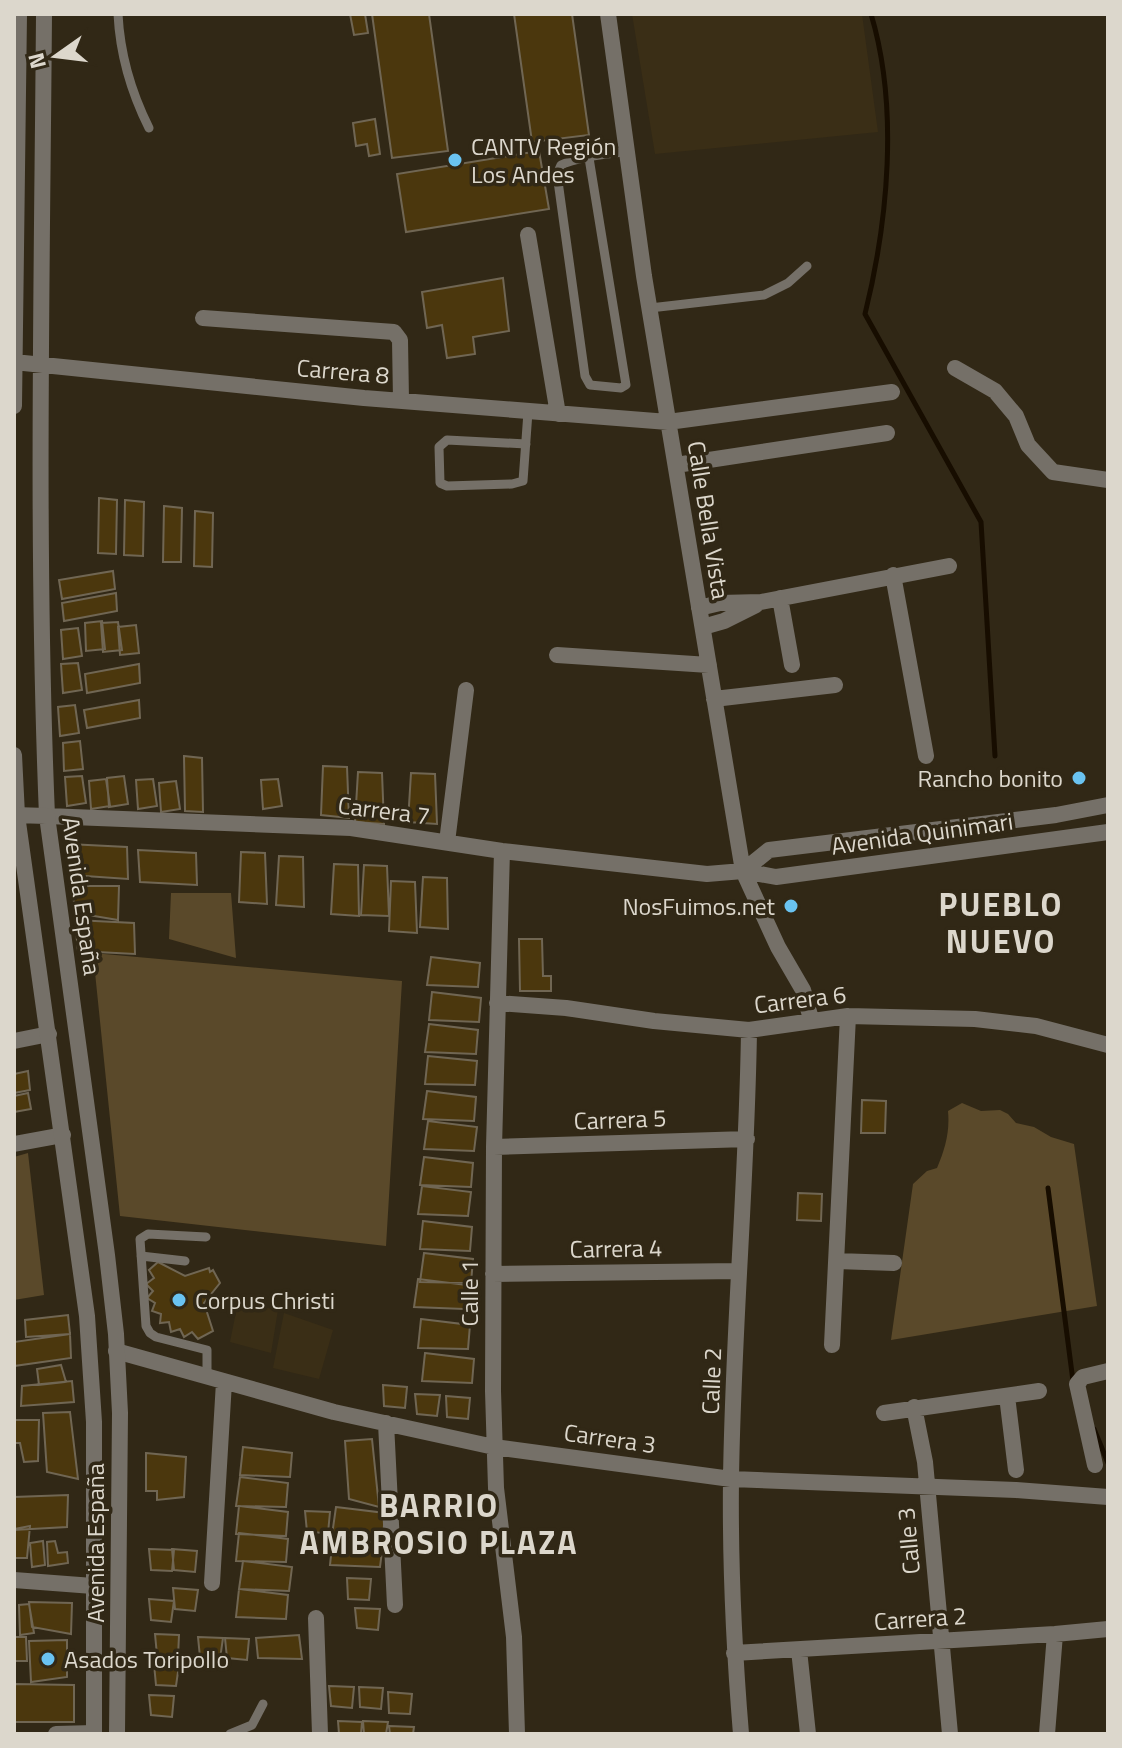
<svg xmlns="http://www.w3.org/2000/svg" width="1122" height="1748" font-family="'Titillium Web',sans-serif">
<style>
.built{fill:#3a2e16}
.green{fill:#5a492a}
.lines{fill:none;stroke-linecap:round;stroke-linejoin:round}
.stream{stroke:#170d00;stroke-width:5}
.building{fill:#4b370d;stroke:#706653;stroke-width:2}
.service{stroke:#757068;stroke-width:9}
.minor{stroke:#757068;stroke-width:16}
.tertiary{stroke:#757068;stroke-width:16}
.poi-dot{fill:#6ac3f1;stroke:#312816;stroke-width:3}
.labels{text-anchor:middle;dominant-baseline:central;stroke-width:7;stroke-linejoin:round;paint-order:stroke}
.poi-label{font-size:24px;fill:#dcd7cc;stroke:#312816;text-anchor:start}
.street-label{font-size:24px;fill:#dcd7cc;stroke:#312816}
.district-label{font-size:32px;font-weight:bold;letter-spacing:2px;fill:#dcd7cc;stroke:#312816}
</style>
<rect width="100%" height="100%" fill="#312816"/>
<path class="built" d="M632 14H862L878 132 655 154Z
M238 1302 278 1310 271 1353 230 1342Z
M284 1313 333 1330 319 1379 273 1368Z"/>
<path class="green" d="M171 893H231L236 958 169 939Z
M93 953 402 981 386 1246 120 1216Z
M962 1103 981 1111 1000 1110 1008 1114 1016 1123 1034 1127 1051 1137 1074 1144 1097 1306 891 1340 913 1184 927 1171 937 1168C945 1149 950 1132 948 1111Z
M28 1153 44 1295 14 1300V1157Z"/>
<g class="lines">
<path class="stream" d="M871 14C899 107 888 221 865 314L981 522 995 756
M1048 1188 1073 1381
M1094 1429 1108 1463"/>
</g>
<path class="building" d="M350 14H365L368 33 354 35Z
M372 14H429L448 151 392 158Z
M514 14H572L589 135 532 142Z
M375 119 380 154 369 156 367 144 356 146 353 123Z
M539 151 549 209 406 232 397 174Z
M503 278 509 331 473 337 475 354 447 358 442 325 427 328 422 292Z
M99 498 117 500 116 554 98 553Z
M125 500 144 502 143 556 124 555Z
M164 506 182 508 181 562H163Z
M195 511 213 513 212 567 194 566Z
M113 571 115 589 62 599 59 580Z
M116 593 117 611 64 621 62 603Z
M102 621 105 649 86 651 85 623Z
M118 622 122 650 103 652 101 623Z
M136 625 139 653 120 655 118 627Z
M78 628 82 656 63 659 61 630Z
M78 663 82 690 63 693 61 664Z
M139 664 140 683 87 693 85 674Z
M139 700 140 718 87 728 84 710Z
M75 705 79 733 60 736 58 707Z
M80 741 83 769 64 771 63 743Z
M184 756 202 758 203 812 185 811Z
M323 766 347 767 349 818 321 815Z
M358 772 382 773 384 824 355 822Z
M411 773 435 774 437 824 408 822Z
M82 776 86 803 67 806 65 777Z
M124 776 128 804 109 807 107 778Z
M106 779 110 806 91 809 89 781Z
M153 779 157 806 138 809 136 780Z
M278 779 282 806 263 809 261 780Z
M176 781 180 809 161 812 159 783Z
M68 844 127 847 128 879 71 875Z
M138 850 196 853 197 885 140 882Z
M241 852 265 853 267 904 239 902Z
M279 856 303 857 304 907 276 905Z
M334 864 358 865 359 916 331 914Z
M364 865 387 866 389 916 361 915Z
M423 877 447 878 448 929 420 927Z
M391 881 415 882 417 933 389 931Z
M71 886H119L118 920 76 913Z
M75 920 134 923 135 954 78 951Z
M519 939H542L543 976H551V991H520Z
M431 957 480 963 478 987 427 985Z
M432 992 481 998 479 1022 429 1020Z
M429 1024 478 1030 476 1054 425 1052Z
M428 1056 477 1061 475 1085 425 1084Z
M28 1071 30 1090 14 1093V1074Z
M427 1091 476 1097 474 1121 423 1119Z
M28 1093 31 1109 14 1112V1096Z
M862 1100 886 1101 885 1133H861Z
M428 1121 477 1127 474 1151 424 1149Z
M424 1157 473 1163 471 1187 420 1185Z
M422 1186 471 1192 468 1216 418 1214Z
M798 1193 822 1194 821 1221 797 1220Z
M423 1221 472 1227 470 1251 420 1249Z
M424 1253 473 1259 471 1283 420 1282Z
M158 1262 185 1276 209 1268 210 1272 213 1270 220 1283 204 1303 213 1331 198 1339 192 1332 184 1337 180 1329 171 1332 169 1322 160 1323 161 1314 152 1311 155 1303 147 1298 153 1291 146 1284 154 1278 149 1270Z
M418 1279 467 1285 464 1309 414 1307Z
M68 1315 70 1334 26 1337 25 1320Z
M421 1319 470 1325 468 1349 418 1348Z
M70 1334 71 1358 14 1366V1342Z
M425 1353 474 1359 472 1383 422 1381Z
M61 1365 66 1382 39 1385 37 1369Z
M72 1381 74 1402 21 1406 22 1386Z
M383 1385 407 1387 405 1408 384 1406Z
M415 1394 440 1395 437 1416 417 1414Z
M446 1396 470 1398 468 1419 447 1417Z
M70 1412 78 1479 47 1472 43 1413Z
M14 1420H39L38 1461 24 1462 20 1443H14Z
M372 1439 379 1507 349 1499 345 1441Z
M243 1447 292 1453 290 1477 240 1475Z
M146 1453 186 1457 184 1497 157 1500V1491H146Z
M240 1477 288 1483 286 1507 236 1506Z
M68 1495 67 1527 14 1530V1497Z
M239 1506 288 1512 286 1536 236 1534Z
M336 1507 385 1513 383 1537 332 1535Z
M305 1511 330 1512 328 1533 307 1532Z
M30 1526 27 1558H14V1529Z
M239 1533 288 1539 286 1562 236 1561Z
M333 1537 383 1543 380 1567 330 1565Z
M43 1541 45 1565 32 1567 30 1543Z
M55 1541 58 1553 67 1552 68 1563 48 1566 47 1542Z
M149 1549 174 1550 172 1571 151 1570Z
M172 1549 197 1551 195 1572 174 1570Z
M243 1561 292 1567 289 1591 239 1589Z
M347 1578 371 1579 369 1600 348 1599Z
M173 1588 198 1590 195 1611 175 1609Z
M239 1589 288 1595 286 1619 236 1617Z
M149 1599 174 1601 171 1622 151 1620Z
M29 1602 72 1603 71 1634 32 1627Z
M29 1604 34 1633 20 1635 19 1605Z
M355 1608 380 1609 378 1630 357 1628Z
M155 1634 179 1635 178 1657 157 1655Z
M299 1635 302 1659 258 1658 256 1638Z
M14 1637H26L27 1661H14Z
M198 1637 223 1638 220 1659 200 1657Z
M225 1638 249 1639 247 1660 227 1658Z
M67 1640V1677L31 1682 29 1641Z
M154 1664 179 1665 176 1686 156 1685Z
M14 1684 74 1685V1722H14Z
M329 1686 354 1687 352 1708 331 1706Z
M359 1687 383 1688 381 1709 360 1707Z
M388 1692 412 1694 410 1714 389 1713Z
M149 1695 174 1696 172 1717 151 1715Z
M338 1721 362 1722 361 1734H339Z
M363 1721 388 1722 386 1734H364Z
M389 1726 414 1727 413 1734H390Z"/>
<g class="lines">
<path class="service" d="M118 14C120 54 131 92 149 128
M589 158 626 385 621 388 590 385 585 376 557 174 561 165C581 156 606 155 628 151
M650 308 764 295 788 283 807 266
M526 444 447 440 439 447 440 483 447 486 512 484 523 481 528 412
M206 1237 148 1234 140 1239 146 1326 150 1333 156 1337 207 1350V1377
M141 1256 185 1261
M230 1734 252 1725 263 1704"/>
<path class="minor" d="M44 14C42 281 36 549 47 816L351 828 502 851 707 874 743 871 776 877 1108 832
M608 14 644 276 743 871 778 947 803 990 811 1019
M528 235 558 414
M203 318 394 332 400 340 401 400
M14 362 364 398 668 422 892 392
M955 368 995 391 1016 416 1028 445 1053 472 1108 480
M14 406 19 14
M676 465 887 433
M893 575 926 756
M780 598 792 665
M699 608 720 603 761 602 949 566
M703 627 724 621 756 605
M557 655 709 665
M714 699 835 685
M14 755 17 815
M447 842 466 690
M502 851 494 1147 493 1391 496 1488 514 1637 517 1734
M743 871 769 850 1056 815 1108 805
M497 1003 566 1008 654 1021 749 1030 848 1016 975 1019 1036 1026 1108 1045
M14 1041 49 1034
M14 1144 63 1135
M494 1147 747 1139
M837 1261 894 1263
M493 1274 739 1271
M832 1345 848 1016
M116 1351 334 1412 494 1447 731 1479 1016 1490 1108 1497
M1007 1396 1016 1470
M914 1407 925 1462 950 1734
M884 1413 1039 1391
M386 1423 395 1605
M1095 1465 1077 1384 1083 1377 1108 1371
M14 1580 93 1586
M212 1583 224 1382
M316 1618 320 1734
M799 1650 808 1734
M734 1653 1055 1634 1108 1629
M56 1734 94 1733
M741 1734C734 1649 730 1564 731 1479 733 1329 747 1180 749 1030
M1047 1734 1055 1634"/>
<path class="tertiary" d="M14 815 47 816 107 1255 116 1334 120 1413 117 1734
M17 815 87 1316 94 1422V1734"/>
</g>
<g class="poi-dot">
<circle cx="455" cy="160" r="8"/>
<circle cx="1079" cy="778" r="8"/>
<circle cx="791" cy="906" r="8"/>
<circle cx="179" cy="1300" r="8"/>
<circle cx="48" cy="1659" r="8"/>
</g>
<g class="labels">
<g class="poi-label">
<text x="471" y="146">CANTV Región<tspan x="471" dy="28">Los Andes</tspan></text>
<text x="1063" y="778" text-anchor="end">Rancho bonito</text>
<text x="775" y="906" text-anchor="end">NosFuimos.net</text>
<text x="195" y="1300">Corpus Christi</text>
<text x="64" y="1659">Asados Toripollo</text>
</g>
<g class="street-label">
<text transform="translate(343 371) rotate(5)">Carrera 8</text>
<text transform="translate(709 520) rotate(81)">Calle Bella Vista</text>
<text transform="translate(384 810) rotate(7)">Carrera 7</text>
<text transform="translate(922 833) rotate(-8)">Avenida Quinimari</text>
<text transform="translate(82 896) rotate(82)">Avenida España</text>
<text transform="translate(800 999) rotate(-7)">Carrera 6</text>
<text transform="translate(620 1119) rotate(-2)">Carrera 5</text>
<text transform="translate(616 1248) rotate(-1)">Carrera 4</text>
<text transform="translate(469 1293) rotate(-90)">Calle 1</text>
<text transform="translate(711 1381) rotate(-88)">Calle 2</text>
<text transform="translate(610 1438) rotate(8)">Carrera 3</text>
<text transform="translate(908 1541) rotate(-95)">Calle 3</text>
<text transform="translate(95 1543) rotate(-90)">Avenida España</text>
<text transform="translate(920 1618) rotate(-4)">Carrera 2</text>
</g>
<g class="district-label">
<text x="1001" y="904">PUEBLO<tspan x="1001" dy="37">NUEVO</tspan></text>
<text x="439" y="1505">BARRIO<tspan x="439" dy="37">AMBROSIO PLAZA</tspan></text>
</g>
</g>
<rect width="1122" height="1748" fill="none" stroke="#dcd7cc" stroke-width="32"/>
<g transform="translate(56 56) rotate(256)" stroke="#312816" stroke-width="6" paint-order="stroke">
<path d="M0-6L14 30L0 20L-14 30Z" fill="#dcd7cc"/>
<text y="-12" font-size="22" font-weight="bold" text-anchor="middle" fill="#dcd7cc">N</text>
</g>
</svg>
